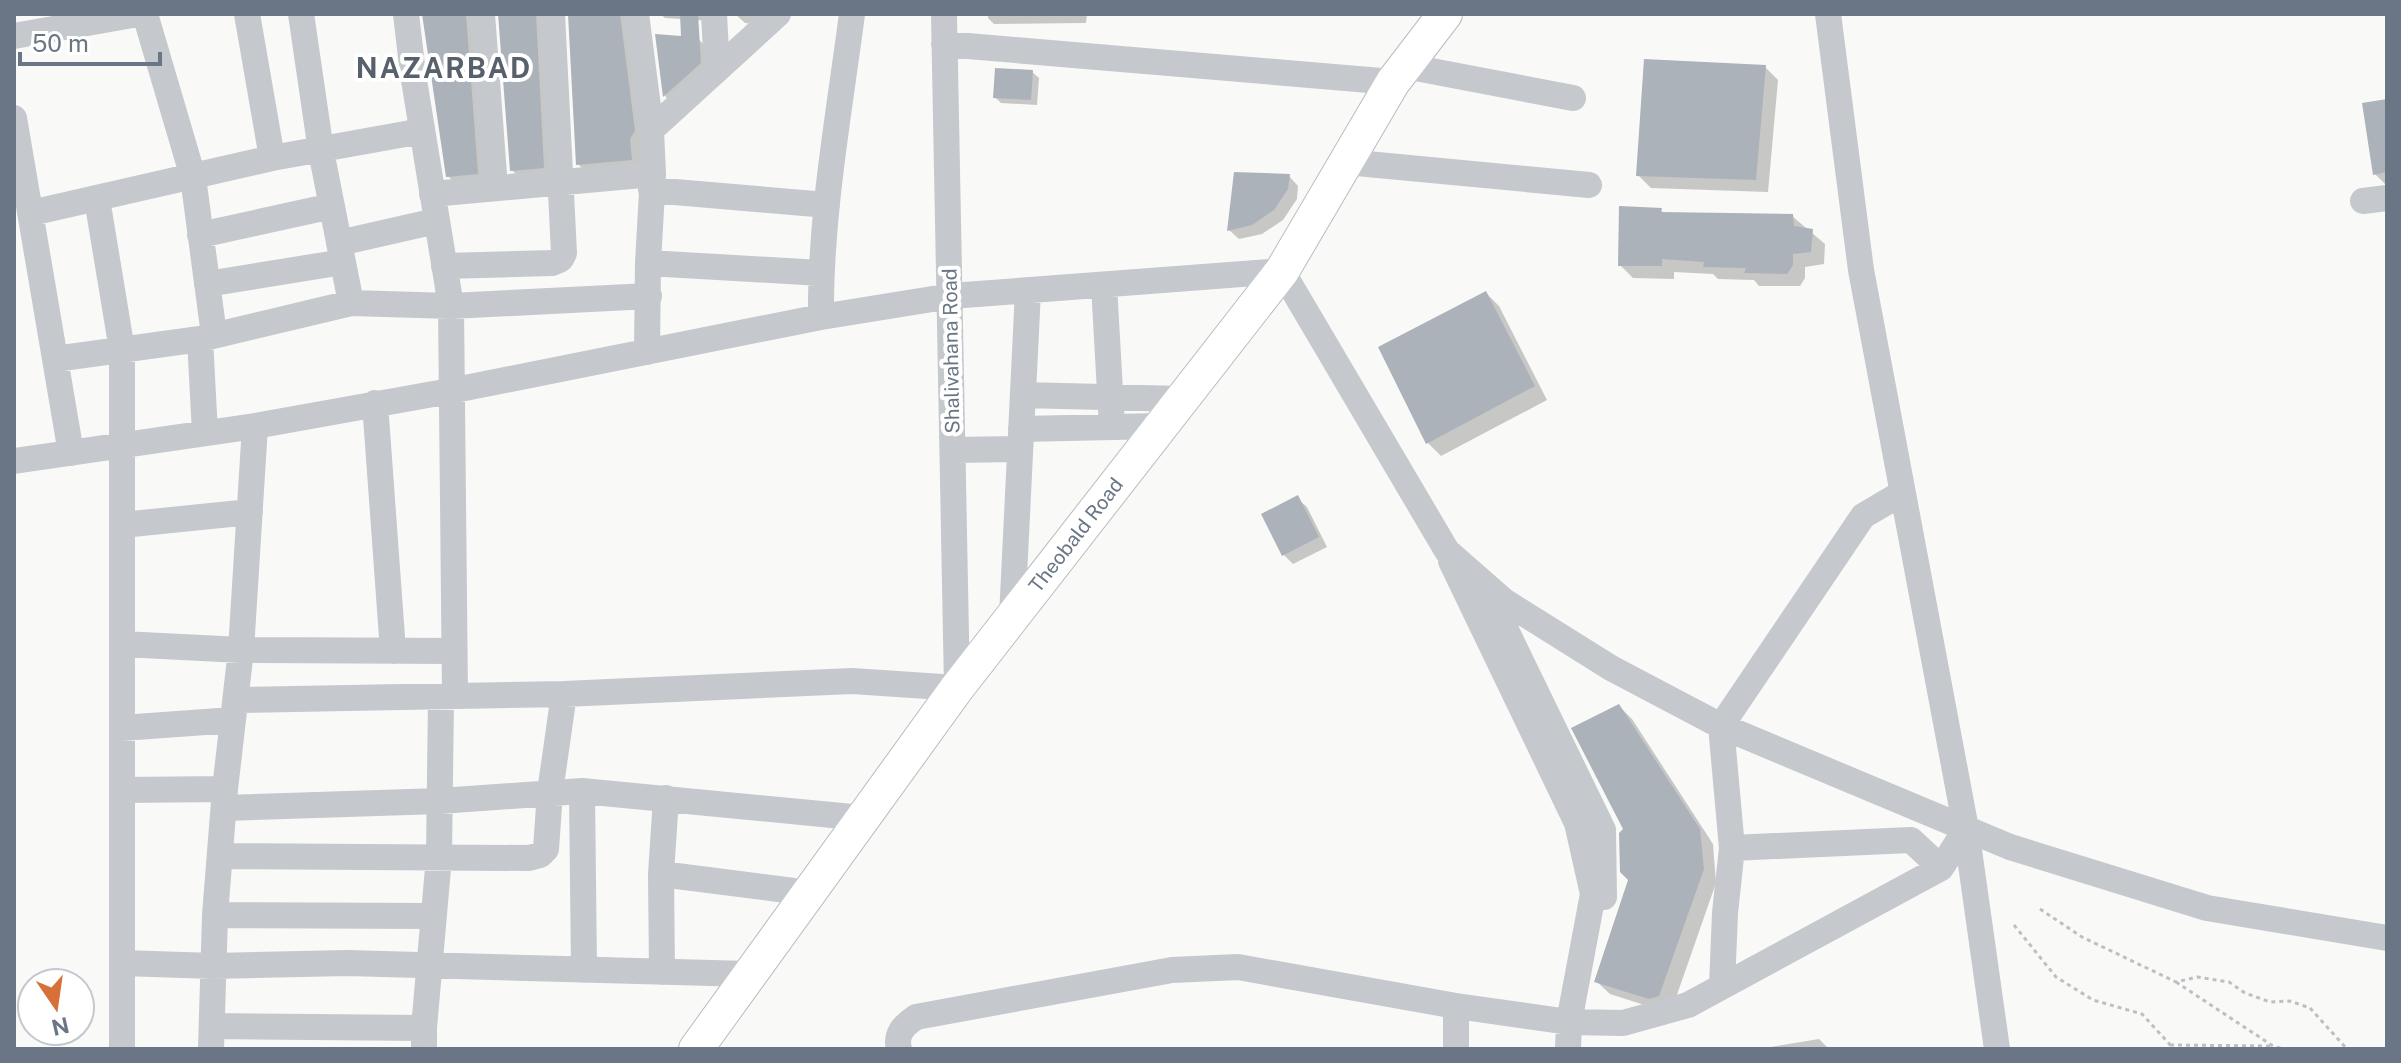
<svg xmlns="http://www.w3.org/2000/svg" width="2401" height="1063" font-family="'Public Sans',sans-serif">
<style>
.shadow{fill:#0003}
.building{fill:#acb2b9}
.lines{fill:none;stroke-linecap:round;stroke-linejoin:round}
.major-casing{stroke:#b8bcc0;stroke-width:36}
.path{stroke:#bdbfc2;stroke-width:3;stroke-dasharray:4 4;stroke-linecap:butt}
.minor{stroke:#c5c8cc;stroke-width:26}
.major{stroke:#fff;stroke-width:34}
.labels{text-anchor:middle;dominant-baseline:central;stroke-width:8;stroke-linejoin:round;paint-order:stroke}
.street-label{font-size:20px;fill:#6a7686;stroke:#fff}
.district-label{font-size:28px;font-weight:bold;letter-spacing:2px;fill:#57606b;stroke:#fff}
</style>
<rect width="100%" height="100%" fill="#f9f9f7"/>
<path class="shadow" d="M424 14H488L490 186 461 189 448 176Z
M500 14H559L556 180 525 183 512 170Z
M570 14H642L644 172 591 177 578 164Z
M660 14H717L712 21 665 18Z
M735 14H783L769 25 745 23Z
M988 14H1087L1086 23 994 24 988 18Z
M657 37 698 39 712 52 677 109 665 96Z
M1765 67 1778 80 1768 192 1651 188 1638 175Z
M1032 72 1039 78 1037 105 1001 103 995 97Z
M2387 101V186L2375 174Z
M1289 176 1298 186 1297 199 1283 220 1262 234 1239 239 1229 230Z
M1661 210 1665 215 1792 216 1825 244 1824 264 1805 267V278L1800 286H1759L1754 280 1718 279 1713 274 1674 272V279L1633 278 1620 265Z
M1486 293 1499 306 1547 400 1441 456 1428 443Z
M1297 498 1307 507 1327 547 1293 564 1284 555Z
M1619 706 1632 719 1713 844 1716 883 1672 1009 1663 1011 1610 994 1596 981 1630 879Z
M1819 1039 1829 1049H1758Z"/>
<path class="building" d="M422 14H466L478 174 446 177Z
M498 14H536L544 168 510 171Z
M568 14H620L635 131 630 139 632 160 576 165Z
M680 14H698L701 63 663 97 655 34 681 36Z
M1644 59 1766 65 1756 180 1636 176Z
M995 68 1033 70 1031 100 993 98Z
M2387 99V172L2373 175 2362 103Z
M1234 172 1290 174 1288 189 1274 210 1252 225 1227 231Z
M1619 206 1662 208 1661 212 1793 214 1794 226 1813 229 1811 252 1793 254V265L1787 274 1744 273 1746 268 1703 267 1704 262 1662 259V266H1618Z
M1486 291 1535 386 1426 444 1378 347Z
M1298 495 1319 537 1282 556 1261 514Z
M1619 704 1700 829 1704 869 1659 996 1649 999 1594 982 1628 880 1620 872 1619 833 1623 829 1571 728Z"/>
<g class="lines">
<g class="major-casing">
<path id="major" d="M696 1049 957 688 1282 271 1393 82 1445 14"/>
</g>
<path class="path" d="M2040 909 2082 937 2176 982 2197 977 2229 982 2245 993 2270 1002 2290 1001 2310 1008 2347 1049
M2014 925 2056 977 2093 1000 2142 1014 2174 1049
M2176 982 2273 1046 2283 1049
M2170 1045 2273 1046"/>
<path class="minor" d="M145 14 193 177 214 335
M247 14 272 158
M301 14 321 151 351 303
M406 14 413 74 451 306 455 696
M482 14 495 188
M636 14 651 130 653 174 648 263 647 352
M714 14 717 70
M1828 14 1861 270 1966 829 1997 1049
M14 36 138 14
M944 44 1393 82
M1405 66 1573 98
M14 118 71 453
M651 130 778 14
M1346 162 1589 185
M651 190 827 205
M432 194 653 174
M97 199 122 350V1049
M2363 201 2387 198
M31 213 272 158 422 131
M200 235 332 206
M339 243 436 221
M648 263 821 273
M444 266 552 263 561 259 564 253 552 14
M207 284 343 262
M1104 285 1112 427
M821 317C820 216 839 114 852 14
M200 339 205 433
M55 359 200 339 351 303 451 306 649 296
M1023 395 1182 399
M375 403 393 651
M1021 429 1160 426
M953 450 1020 449
M14 461 255 426 450 391 821 317 951 296 1282 271 1447 551 1504 601 1611 668 1721 726 2010 847 2207 908 2387 938
M122 525 250 512
M1451 561 1577 823 1593 894 1569 1022 1568 1049
M1487 591 1603 830 1604 897
M1012 617 1028 291
M122 644 241 650 453 651
M236 700 564 694 852 681 957 688 944 14
M122 728 233 720
M122 790 225 789
M582 791 584 970
M224 808 440 801 582 791 863 818
M1732 848 1911 840 1941 868
M220 856 529 858 540 855 546 849 550 792 564 694
M661 874 809 893
M215 915 433 916
M122 963 214 966 347 963 749 974
M662 972 661 874 666 798
M1722 986 1725 913 1732 848 1721 726 1863 516 1902 493
M1456 1006V1049
M212 1026 424 1028V1049
M424 1028 439 857 441 697
M211 1049 215 915 225 789 241 650 255 426
M899 1049C895 1034 904 1025 916 1017L1172 970 1238 967 1456 1006 1569 1022 1623 1023 1688 1005 1941 868 1966 829"/>
<use href="#major" class="major"/>
</g>
<g class="labels">
<g class="street-label">
<text transform="translate(951 351) rotate(-91)">Shalivahana Road</text>
<text transform="translate(1076 535) rotate(-52)">Theobald Road</text>
</g>
<g class="district-label">
<text x="444" y="67">NAZARBAD</text>
</g>
</g>
<rect width="2401" height="1063" fill="none" stroke="#6a7686" stroke-width="32"/>
<g transform="translate(56 1007) rotate(167)"><circle r="38" fill="#ffffff" stroke="#c3c8cf" stroke-width="2"/>
<path d="M0-6L14 30L0 20L-14 30Z" fill="#d87137"/>
<text y="-12" font-size="22" font-weight="bold" text-anchor="middle" fill="#6a7686">N</text>
</g>
<path d="M20 52v12h140v-12" fill="none" stroke="#6a7686" stroke-width="4"/>
<text x="32" y="52" font-size="24" fill="#6a7686" stroke="#ffffff" stroke-width="6" paint-order="stroke">50 m</text>
</svg>
